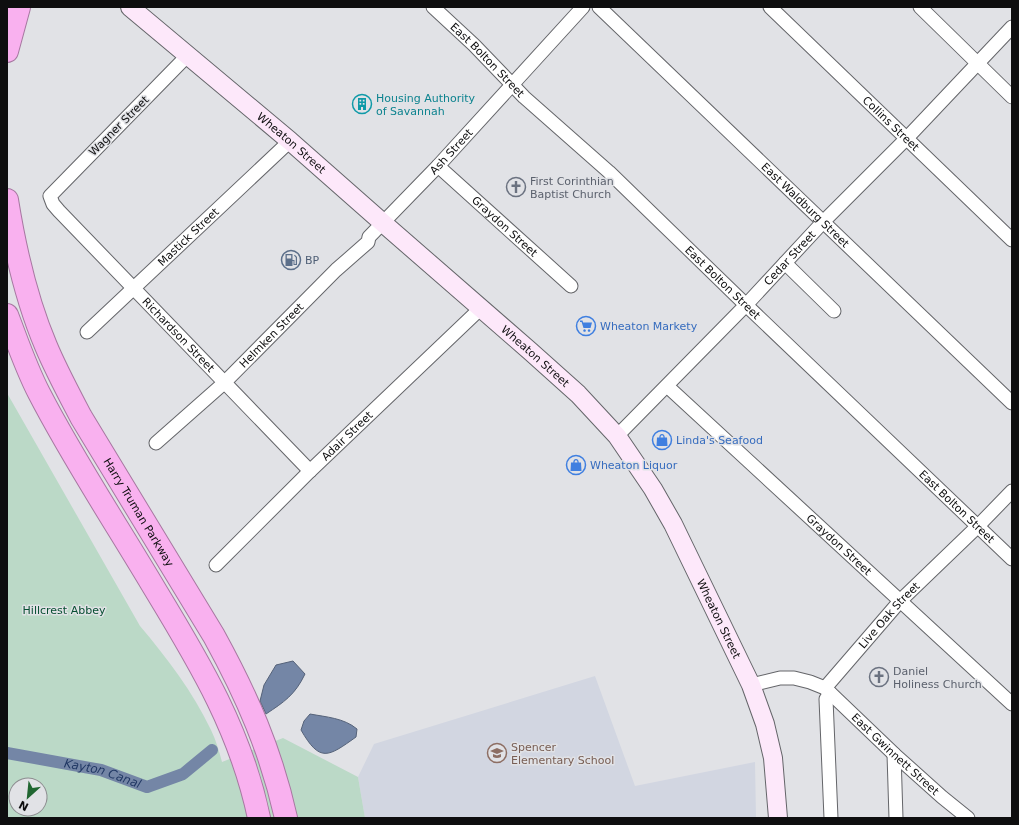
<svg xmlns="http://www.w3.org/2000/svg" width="1019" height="825" font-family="'DejaVu Sans',sans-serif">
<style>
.built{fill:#d2d6e1}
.green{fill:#bbd9c7;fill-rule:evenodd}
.water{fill:#7486a6;stroke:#556279}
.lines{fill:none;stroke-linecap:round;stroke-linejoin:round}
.canal{stroke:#7486a6;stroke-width:12}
.street-casing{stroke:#646569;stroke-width:15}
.secondary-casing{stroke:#646569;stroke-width:20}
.highway-casing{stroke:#a778a1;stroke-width:24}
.street{stroke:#fff;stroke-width:13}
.secondary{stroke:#fde8fa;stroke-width:18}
.highway{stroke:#f9b1ef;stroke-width:22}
.labels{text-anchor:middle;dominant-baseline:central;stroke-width:3;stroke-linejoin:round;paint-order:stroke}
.street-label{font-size:11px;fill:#0e0e0f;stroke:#e1e2e6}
.culture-label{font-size:11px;fill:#0d838f;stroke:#e1e2e6;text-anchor:start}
.worship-label{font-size:11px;fill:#5b616d;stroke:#e1e2e6;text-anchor:start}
.service-label{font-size:11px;fill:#4e5e75;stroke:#e1e2e6;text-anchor:start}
.shop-label{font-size:11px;fill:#366cbe;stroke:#e1e2e6;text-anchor:start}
.park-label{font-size:11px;fill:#074f32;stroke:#e1e2e6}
.education-label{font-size:11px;fill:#785e54;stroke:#e1e2e6;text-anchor:start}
.water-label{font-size:12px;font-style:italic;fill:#213864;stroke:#e1e2e6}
</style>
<rect width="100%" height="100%" fill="#e1e2e6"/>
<path class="built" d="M595 676 635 786 755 762 756 818H365L358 777 374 744Z"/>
<path class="green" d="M7 393 140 626C167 658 193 692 211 730 216 740 219 751 222 762L283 738 358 777 365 818H7ZM16 785H40V809H16Z"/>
<path class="water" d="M293 661 305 674C295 695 284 702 266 714L260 701 264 685 276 665Z
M310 714C326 717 344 718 357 729L356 737C328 757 320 763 301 730L304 721Z"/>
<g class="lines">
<path class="canal" id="s1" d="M7 753 101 770 147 787 183 774 212 750"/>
<g class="street-casing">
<g id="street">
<path id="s2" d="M433 7 474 45 524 97 609 172 746 305 1012 559"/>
<path id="s3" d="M599 7 1012 403"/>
<path id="s4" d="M770 7 1012 240"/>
<path d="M920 7 1012 97"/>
<path id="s5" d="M188 55 50 196 53 204 59 211 310 471"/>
<path id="s6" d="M438 166 571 286"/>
<path d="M785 263 834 311"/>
<path id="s7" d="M87 332 290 141"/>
<path id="s8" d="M667 386 1012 704"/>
<path id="s9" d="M617 436 746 305 823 222 906 139 1012 27"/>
<path id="s10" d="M156 443 224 383 336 270 368 242 369 237 438 166 583 7"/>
<path id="s11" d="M216 565 310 471 481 308"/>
<path id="s12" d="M751 685 780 678H794L810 682 825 688 894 754 942 797 968 818"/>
<path id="s13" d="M825 688 900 601 978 526 1012 491"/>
<path d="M830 693 826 699 831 818"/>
<path d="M894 754 896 818"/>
</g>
</g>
<g class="secondary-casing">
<g id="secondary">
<path id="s14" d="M130 7 290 141 383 223 530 351 578 394 617 436 653 489 673 524 751 685 765 724 773 758 778 818"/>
</g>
</g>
<g class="highway-casing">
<g id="highway">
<path d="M7 51 19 7"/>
<path id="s15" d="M7 200C15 250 26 299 46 346 56 370 69 394 81 417L214 636C247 696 271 751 286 818"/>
<path d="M7 315C17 341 26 368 39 393 74 461 117 525 156 591 201 665 241 732 259 818"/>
</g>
</g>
<use href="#street" class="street"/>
<use href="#secondary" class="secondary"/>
<use href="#highway" class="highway"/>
</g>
<defs>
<g id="building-ring" transform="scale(1)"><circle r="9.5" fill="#e1e2e6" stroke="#0f9aa8" stroke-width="1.5"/><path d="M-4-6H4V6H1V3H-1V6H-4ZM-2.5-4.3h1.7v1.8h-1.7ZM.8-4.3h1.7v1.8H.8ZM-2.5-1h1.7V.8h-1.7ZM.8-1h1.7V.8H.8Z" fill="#0f9aa8"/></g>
<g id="church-ring" transform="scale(1)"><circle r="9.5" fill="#e1e2e6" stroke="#6b7280" stroke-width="1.5"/><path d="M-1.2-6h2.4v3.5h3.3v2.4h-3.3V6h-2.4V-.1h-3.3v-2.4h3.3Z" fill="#6b7280"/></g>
<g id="fuel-ring" transform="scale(1)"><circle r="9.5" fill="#e1e2e6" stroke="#5c6f8a" stroke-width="1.5"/><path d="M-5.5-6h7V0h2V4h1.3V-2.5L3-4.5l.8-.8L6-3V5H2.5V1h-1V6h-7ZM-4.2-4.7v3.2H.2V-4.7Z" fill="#5c6f8a"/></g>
<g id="supermarket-ring" transform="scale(1)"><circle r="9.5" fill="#e1e2e6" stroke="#3f7fe0" stroke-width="1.5"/><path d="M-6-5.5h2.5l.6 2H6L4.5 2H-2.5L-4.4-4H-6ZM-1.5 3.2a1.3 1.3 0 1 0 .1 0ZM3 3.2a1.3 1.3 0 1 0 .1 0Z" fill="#3f7fe0"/></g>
<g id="shop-ring" transform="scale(1)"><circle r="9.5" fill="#e1e2e6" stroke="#3f7fe0" stroke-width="1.5"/><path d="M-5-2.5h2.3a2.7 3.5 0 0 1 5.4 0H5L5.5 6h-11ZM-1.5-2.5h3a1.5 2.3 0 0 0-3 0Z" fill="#3f7fe0"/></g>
<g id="school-ring" transform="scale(1)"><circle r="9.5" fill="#e1e2e6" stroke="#8d6e63" stroke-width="1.5"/><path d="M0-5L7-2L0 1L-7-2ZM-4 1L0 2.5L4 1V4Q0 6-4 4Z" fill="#8d6e63"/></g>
</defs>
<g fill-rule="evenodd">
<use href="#building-ring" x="362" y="104"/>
<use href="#church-ring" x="516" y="187"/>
<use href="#fuel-ring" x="291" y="260"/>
<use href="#supermarket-ring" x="586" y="326"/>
<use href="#shop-ring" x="662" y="440"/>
<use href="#shop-ring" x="576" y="465"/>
<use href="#church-ring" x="879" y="677"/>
<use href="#school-ring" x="497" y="753"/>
</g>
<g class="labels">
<g class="street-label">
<text stroke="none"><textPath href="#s2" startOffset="76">East Bolton Street</textPath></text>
<text stroke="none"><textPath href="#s4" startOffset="168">Collins Street</textPath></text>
<text transform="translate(119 126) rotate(-45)">Wagner Street</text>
<text stroke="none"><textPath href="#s14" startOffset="211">Wheaton Street</textPath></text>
<text stroke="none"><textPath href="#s10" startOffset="416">Ash Street</textPath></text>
<text stroke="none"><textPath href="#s3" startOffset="286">East Waldburg Street</textPath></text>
<text stroke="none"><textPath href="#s6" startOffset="90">Graydon Street</textPath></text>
<text stroke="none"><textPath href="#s7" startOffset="139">Mastick Street</textPath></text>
<text stroke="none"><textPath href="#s9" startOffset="248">Cedar Street</textPath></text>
<text stroke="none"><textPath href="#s2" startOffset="400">East Bolton Street</textPath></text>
<text stroke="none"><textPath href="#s5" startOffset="387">Richardson Street</textPath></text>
<text stroke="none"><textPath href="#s10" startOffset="158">Helmken Street</textPath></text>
<text stroke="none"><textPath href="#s14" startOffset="535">Wheaton Street</textPath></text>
<text stroke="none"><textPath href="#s11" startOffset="184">Adair Street</textPath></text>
<text stroke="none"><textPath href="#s2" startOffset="724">East Bolton Street</textPath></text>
<text stroke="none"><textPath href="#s15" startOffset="342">Harry Truman Parkway</textPath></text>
<text stroke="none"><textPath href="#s8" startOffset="234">Graydon Street</textPath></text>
<text stroke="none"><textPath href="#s13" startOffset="97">Live Oak Street</textPath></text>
<text stroke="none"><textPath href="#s14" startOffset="859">Wheaton Street</textPath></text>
<text stroke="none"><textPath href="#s12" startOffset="173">East Gwinnett Street</textPath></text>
</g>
<g class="culture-label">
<text x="376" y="98">Housing Authority<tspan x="376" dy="13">of Savannah</tspan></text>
</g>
<g class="worship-label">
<text x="530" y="181">First Corinthian<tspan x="530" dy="13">Baptist Church</tspan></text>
<text x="893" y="671">Daniel<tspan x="893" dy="13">Holiness Church</tspan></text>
</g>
<g class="service-label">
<text x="305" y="260">BP</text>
</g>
<g class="shop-label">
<text x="600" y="326">Wheaton Markety</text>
<text x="676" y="440">Linda's Seafood</text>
<text x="590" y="465">Wheaton Liquor</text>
</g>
<g class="park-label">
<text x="64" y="610">Hillcrest Abbey</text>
</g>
<g class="education-label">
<text x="511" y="747">Spencer<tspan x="511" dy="13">Elementary School</tspan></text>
</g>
<g class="water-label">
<text stroke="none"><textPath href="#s1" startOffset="98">Kayton Canal</textPath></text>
</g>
</g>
<rect width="1019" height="825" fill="none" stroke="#0e0e0f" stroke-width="16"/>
<g transform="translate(28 797) rotate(207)"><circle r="19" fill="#e1e2e6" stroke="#8d8d90"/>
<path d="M0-3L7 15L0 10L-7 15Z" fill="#206631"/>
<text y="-6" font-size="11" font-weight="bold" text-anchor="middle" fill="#0e0e0f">N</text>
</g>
</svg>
